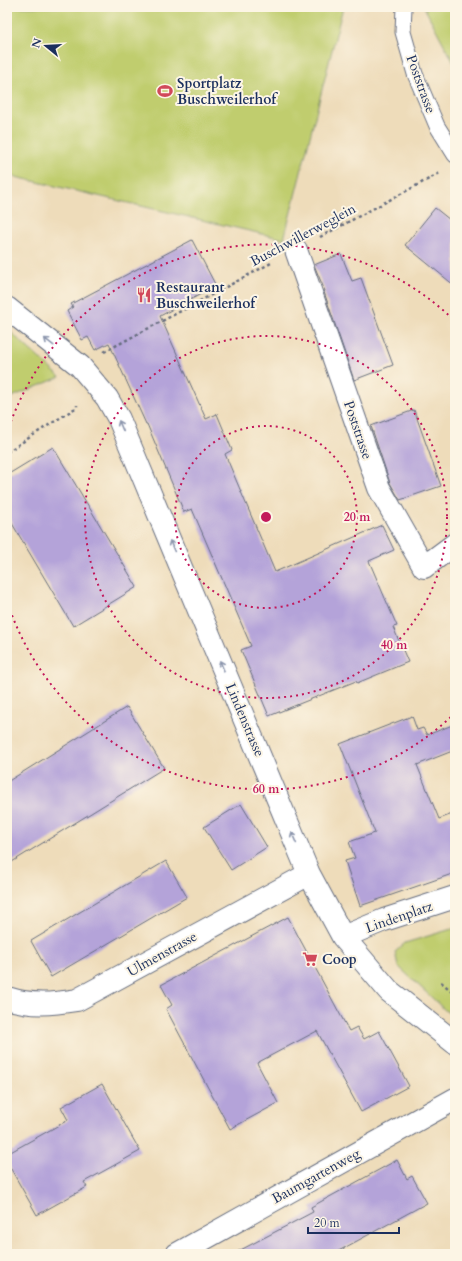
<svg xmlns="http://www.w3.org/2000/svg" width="462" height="1261" font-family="Cardo,serif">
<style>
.green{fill:#c0cd6e;stroke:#6e7e66}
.building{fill:#b4a3d9}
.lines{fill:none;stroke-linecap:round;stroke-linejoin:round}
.lane-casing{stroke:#656c7e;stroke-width:17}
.street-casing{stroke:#656c7e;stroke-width:24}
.path{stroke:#656c7e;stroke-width:2.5;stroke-dasharray:3 3;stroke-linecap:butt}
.lane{stroke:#fff;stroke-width:15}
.street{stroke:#fff;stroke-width:22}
.oneway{stroke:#8d97ae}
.ring{fill:none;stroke:#c2185b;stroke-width:2;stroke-dasharray:2 4}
.labels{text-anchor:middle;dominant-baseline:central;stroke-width:4;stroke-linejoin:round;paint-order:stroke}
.poi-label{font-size:14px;font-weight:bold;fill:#1b2f5e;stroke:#fcf5e5;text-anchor:start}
.street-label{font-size:14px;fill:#1b2f5e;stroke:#fcf5e5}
.centre{fill:#c2185b;stroke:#fcf5e5;stroke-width:2}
.ring-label{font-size:12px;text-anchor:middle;font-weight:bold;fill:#c2185b;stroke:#fcf5e5;stroke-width:4;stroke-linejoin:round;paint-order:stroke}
</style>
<rect width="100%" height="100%" fill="#fcf5e5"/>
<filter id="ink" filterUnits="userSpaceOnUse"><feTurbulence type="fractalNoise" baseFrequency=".025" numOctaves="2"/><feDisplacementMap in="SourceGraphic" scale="8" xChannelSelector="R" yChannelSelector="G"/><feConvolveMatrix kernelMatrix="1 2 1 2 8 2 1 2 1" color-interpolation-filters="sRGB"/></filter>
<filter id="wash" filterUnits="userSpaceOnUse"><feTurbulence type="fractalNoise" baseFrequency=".012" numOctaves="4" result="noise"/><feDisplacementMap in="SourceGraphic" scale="16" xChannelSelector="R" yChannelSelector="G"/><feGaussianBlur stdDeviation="0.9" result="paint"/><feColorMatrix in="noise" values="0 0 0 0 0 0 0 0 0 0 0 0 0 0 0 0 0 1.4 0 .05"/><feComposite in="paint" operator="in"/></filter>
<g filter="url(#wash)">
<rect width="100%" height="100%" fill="#eedcba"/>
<path class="green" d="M7 7H343L284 239 7 175Z
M424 7H455V65Z
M7 329 60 377 7 399Z
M455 928V1017L446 1011 398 966 395 952 405 943Z"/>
<g id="blocks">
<path class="building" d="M435 208 455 224V286L405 245Z
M192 240 216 286 160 316 206 419 217 414 232 450 225 454 275 572 382 525 394 550 369 561 397 626 393 627 408 662 357 683 356 681 269 716 241 650 251 646 192 509 184 512 147 424H146L109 343 95 350 88 337 82 340 67 311 73 307 71 304Z
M341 254 352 281 361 278 393 365 354 380 324 292 325 291 314 265Z
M414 410 441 486 400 500 390 483 371 426Z
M53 447 137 587 73 626 7 515V475Z
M127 707 164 768 7 865V782Z
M412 716 417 730 423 728 427 735 455 724V750L417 765 439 819 455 813V873L360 906 345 861 355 858 349 842 375 833 340 744Z
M241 804 267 847 231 870 204 827Z
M166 861 187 897 51 977 31 941Z
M288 917 349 1031 357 1027 364 1039 379 1031 409 1086 361 1112 317 1031 257 1063 278 1103 230 1129 166 1009 172 1005 161 985Z
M102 1084 140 1151 84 1182 87 1187 37 1215 7 1162V1154L68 1120 61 1107Z
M397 1160 407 1179 412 1176 427 1203 333 1254H233L313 1212 311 1207Z"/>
</g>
</g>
<g filter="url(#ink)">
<use href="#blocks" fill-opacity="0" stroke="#656c7e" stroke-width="1"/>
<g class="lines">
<g class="lane-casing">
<path id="lane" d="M404 7 403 32 415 74 437 126 455 155"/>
</g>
<g class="street-casing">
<path id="street" d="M296 250 379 488 424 567 455 544
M7 308 80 366 107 398 119 419 309 874 343 937 389 991 455 1043
M343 937 384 920 455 897
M7 998C32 1006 52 1004 77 1000L309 874
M177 1254 455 1099"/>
</g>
<path class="path" d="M320 237 440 173
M104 352 273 262
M7 452 77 407V405
M441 982 455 994"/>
<use href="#lane" class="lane"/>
<use href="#street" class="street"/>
</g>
<defs><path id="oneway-shaft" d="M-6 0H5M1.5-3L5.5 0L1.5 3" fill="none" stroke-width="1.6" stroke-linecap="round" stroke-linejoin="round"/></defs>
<g class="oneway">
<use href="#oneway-shaft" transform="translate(49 342) rotate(-142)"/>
<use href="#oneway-shaft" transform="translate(121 426) rotate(-113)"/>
<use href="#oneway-shaft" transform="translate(172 546) rotate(-113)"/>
<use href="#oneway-shaft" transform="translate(222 666) rotate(-113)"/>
<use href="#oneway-shaft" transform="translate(294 838) rotate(-113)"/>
</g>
</g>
<g class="ring">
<circle cx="266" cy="517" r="91"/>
<circle cx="266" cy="517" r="181"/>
<path d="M455 713A272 272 0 0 1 7 601M7 433A272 272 0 0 1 455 321"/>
</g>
<defs>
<g id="stadium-bare" transform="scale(1.2)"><path d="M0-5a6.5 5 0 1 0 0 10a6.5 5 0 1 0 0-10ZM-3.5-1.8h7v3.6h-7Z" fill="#d1495b" stroke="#fcf5e5" stroke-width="2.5" paint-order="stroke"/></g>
<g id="restaurant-bare" transform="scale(1.2)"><path d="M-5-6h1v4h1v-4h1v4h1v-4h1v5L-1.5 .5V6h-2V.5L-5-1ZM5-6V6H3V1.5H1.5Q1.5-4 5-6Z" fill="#d1495b" stroke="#fcf5e5" stroke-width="2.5" paint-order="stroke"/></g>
<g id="supermarket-bare" transform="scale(1.2)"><path d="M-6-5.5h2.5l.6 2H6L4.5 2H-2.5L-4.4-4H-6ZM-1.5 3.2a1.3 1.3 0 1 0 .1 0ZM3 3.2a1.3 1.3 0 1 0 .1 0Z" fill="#d1495b" stroke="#fcf5e5" stroke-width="2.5" paint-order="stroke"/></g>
</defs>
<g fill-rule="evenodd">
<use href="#stadium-bare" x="165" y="91"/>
<use href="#restaurant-bare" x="144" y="295"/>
<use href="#supermarket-bare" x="310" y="959"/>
</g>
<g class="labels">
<g class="poi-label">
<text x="177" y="83">Sportplatz<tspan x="177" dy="16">Buschweilerhof</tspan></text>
<text x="156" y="287">Restaurant<tspan x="156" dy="16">Buschweilerhof</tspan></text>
<text x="322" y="959">Coop</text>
</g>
<g class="street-label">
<text transform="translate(421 84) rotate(70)">Poststrasse</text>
<text transform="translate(303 235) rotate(-28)">Buschwillerweglein</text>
<text transform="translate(358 430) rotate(71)">Poststrasse</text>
<text transform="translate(245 720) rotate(67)">Lindenstrasse</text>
<text transform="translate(399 917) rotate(-19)">Lindenplatz</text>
<text transform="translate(162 954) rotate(-29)">Ulmenstrasse</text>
<text transform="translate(316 1176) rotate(-29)">Baumgartenweg</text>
</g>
</g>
<circle cx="266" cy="517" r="6" class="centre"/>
<g class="ring-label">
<text x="357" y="521">20 m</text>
<text x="394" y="649">40 m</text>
<text x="266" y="793">60 m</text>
</g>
<rect width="462" height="1261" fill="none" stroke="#fcf5e5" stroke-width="24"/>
<g transform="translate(46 46) rotate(288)" stroke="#fcf5e5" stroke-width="3" paint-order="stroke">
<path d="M0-3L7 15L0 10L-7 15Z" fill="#1b2f5e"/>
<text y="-6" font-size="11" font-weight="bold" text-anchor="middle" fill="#1b2f5e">N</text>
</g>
<path d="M308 1227v6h91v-6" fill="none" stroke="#1b2f5e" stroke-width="2"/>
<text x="314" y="1227" font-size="12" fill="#1b2f5e" stroke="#fcf5e5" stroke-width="3" paint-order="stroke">20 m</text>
</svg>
